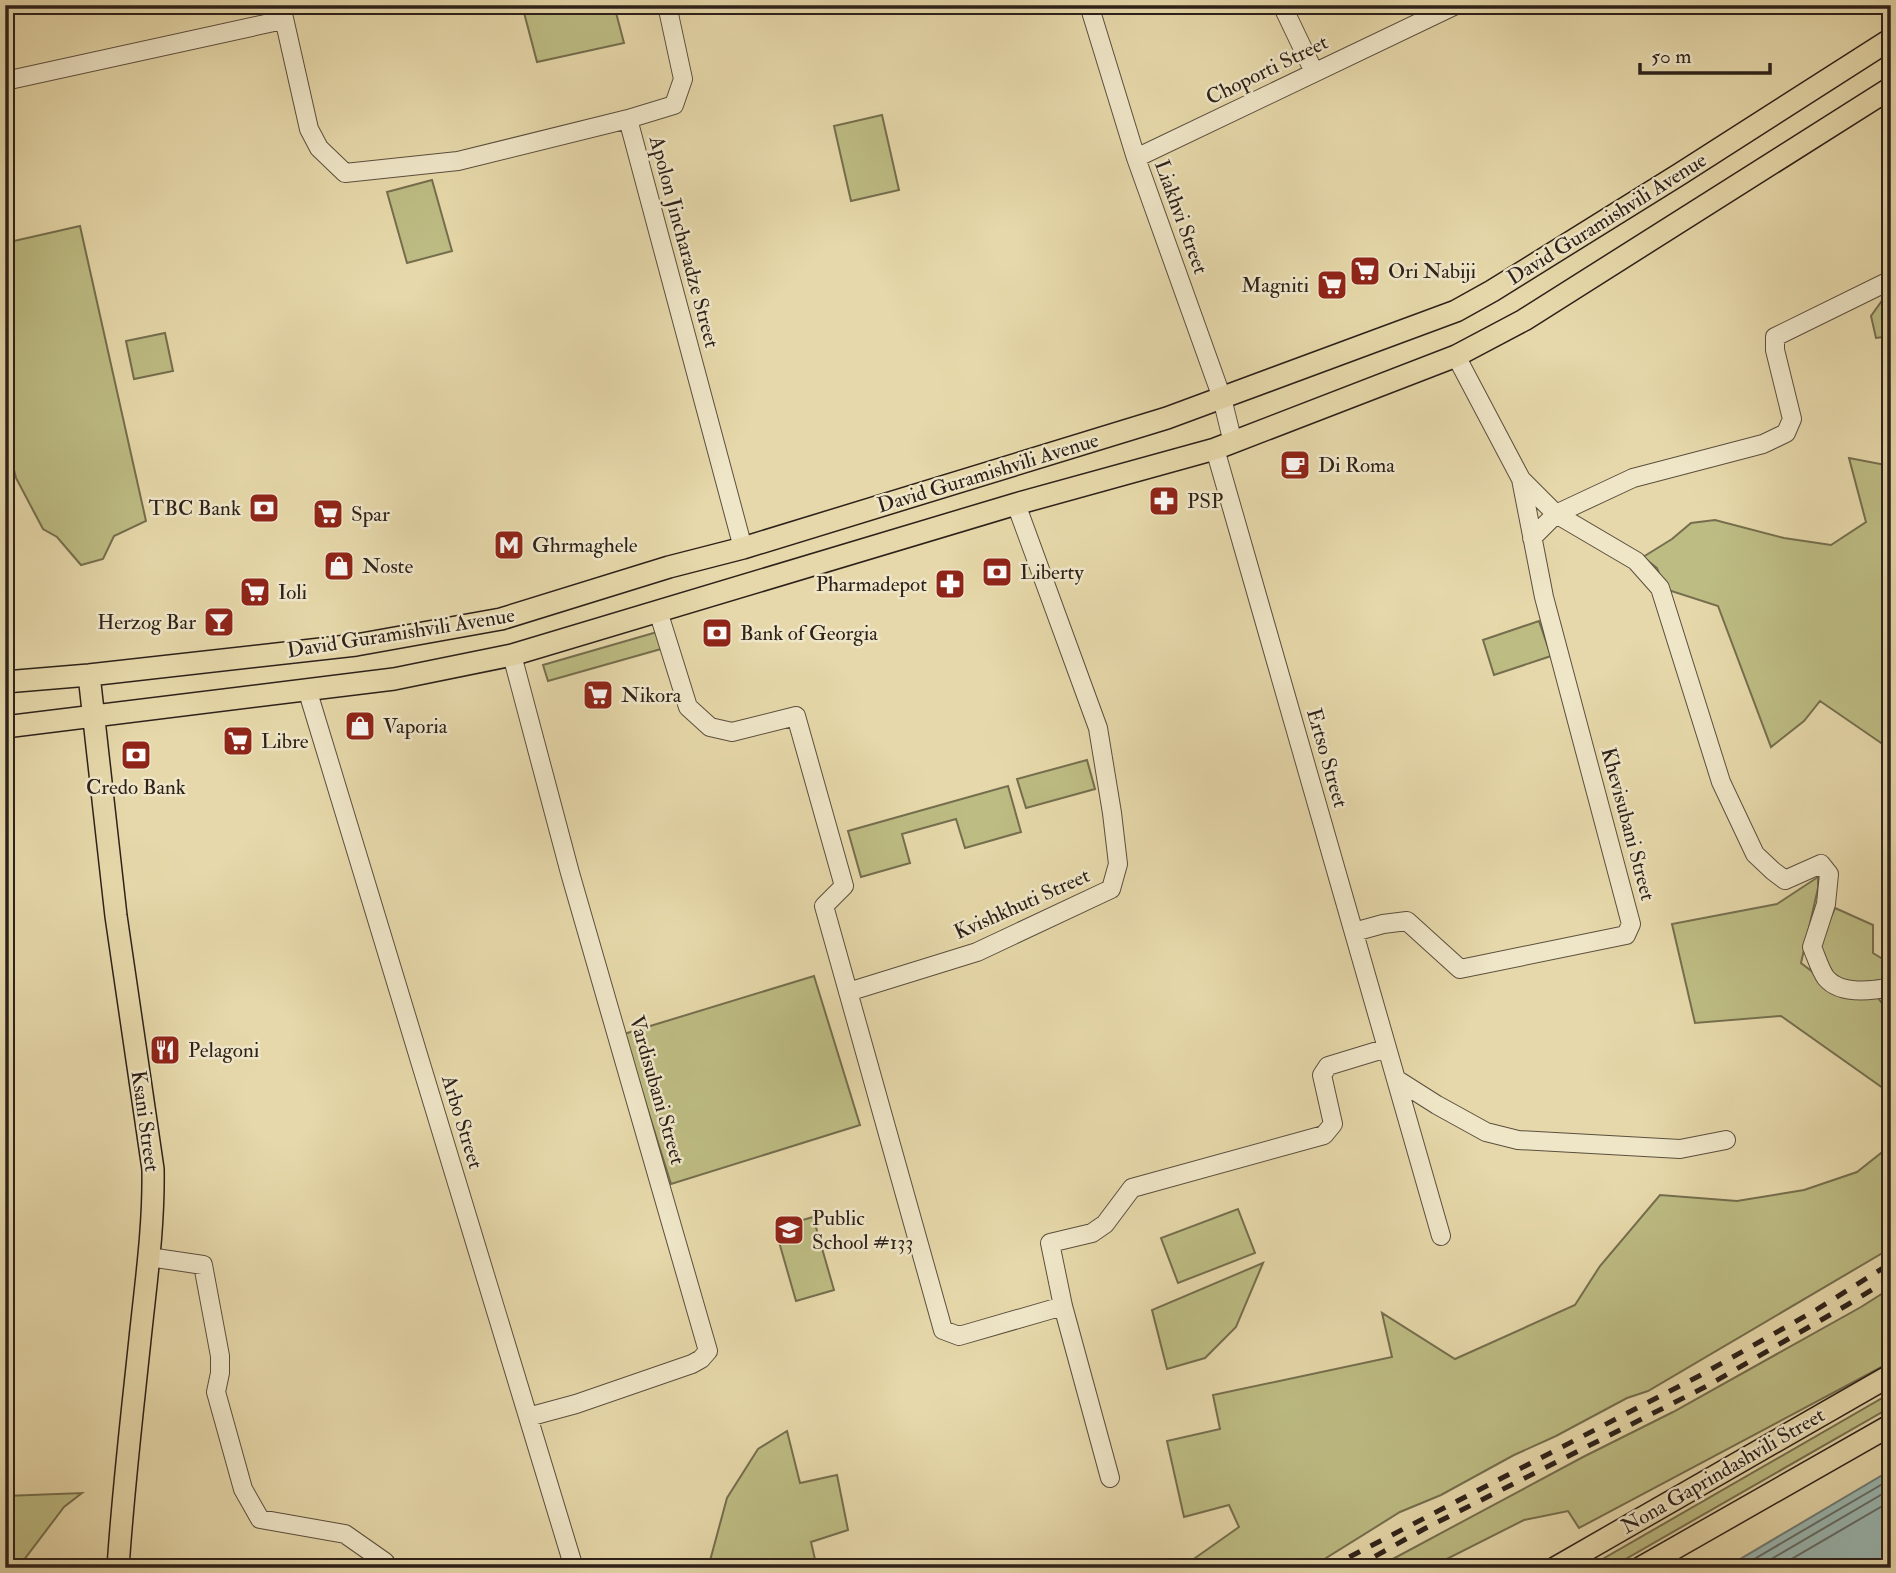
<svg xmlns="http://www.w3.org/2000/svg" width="1896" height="1573" font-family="'IM FELL Double Pica',serif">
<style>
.green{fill:#bdbc83;stroke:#756e4e;stroke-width:2}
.water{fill:#9ab8b3;stroke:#6e7c76;stroke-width:2}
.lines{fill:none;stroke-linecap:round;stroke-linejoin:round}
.shore{stroke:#646c66;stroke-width:2}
.minor-casing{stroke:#5b4f3e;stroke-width:20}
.major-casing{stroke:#2d211a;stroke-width:24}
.minor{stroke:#efe6c8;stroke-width:18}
.major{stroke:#e6d8aa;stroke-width:21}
.rail{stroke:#2d211a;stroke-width:5;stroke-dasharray:12 12;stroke-linecap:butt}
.labels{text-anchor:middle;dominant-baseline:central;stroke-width:5;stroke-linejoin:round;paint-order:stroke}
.street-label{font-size:21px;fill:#2d211a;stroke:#efe6c8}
.poi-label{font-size:21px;fill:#2d211a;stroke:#efe6c8;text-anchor:start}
</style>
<rect width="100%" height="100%" fill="#e6d8aa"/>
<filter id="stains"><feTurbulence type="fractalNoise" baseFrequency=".00286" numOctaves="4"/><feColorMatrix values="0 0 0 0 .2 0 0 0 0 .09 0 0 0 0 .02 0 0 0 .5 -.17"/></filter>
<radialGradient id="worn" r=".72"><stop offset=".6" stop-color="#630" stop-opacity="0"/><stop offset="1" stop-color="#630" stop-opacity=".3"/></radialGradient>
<path class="green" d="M522 5H614L624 43 537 62Z
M882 115 899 190 851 201 834 126Z
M432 180 452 251 407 263 387 192Z
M80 226 146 521 114 536 103 559 81 565 57 537 43 529 16 478 5 435V243Z
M1891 288V336L1876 338 1871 316Z
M165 333 173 371 134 379 126 341Z
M1849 458 1891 466V736L1884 745 1820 701 1804 721 1771 747 1718 606 1665 589 1657 568 1643 557 1672 539 1691 523 1715 520 1784 538 1831 545 1866 522Z
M1539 621 1551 656 1494 675 1483 640Z
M657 632 661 649 548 681 543 665Z
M1087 760 1095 789 1026 808 1017 779Z
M1008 786 1021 832 965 848 956 819 902 834 910 863 861 877 848 831Z
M1818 877V888L1801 963 1842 994 1876 995 1891 1016V1097L1887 1091 1781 1016 1695 1023 1672 924 1777 904Z
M1835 908 1873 925V953L1891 964V979L1849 984 1830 971 1818 946Z
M814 976 860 1125 671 1184 624 1034Z
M1891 1145V1248L1648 1391 1627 1398 1556 1436 1514 1455 1441 1495 1400 1512 1310 1568H1181L1239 1527 1229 1505 1184 1517 1167 1441 1220 1429 1213 1395 1392 1357 1382 1313 1455 1359 1575 1305 1600 1266 1660 1195 1737 1201 1804 1190 1857 1172Z
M1238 1209 1255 1253 1178 1283 1161 1238Z
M813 1217 834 1290 796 1301 775 1228Z
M1263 1263 1236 1327 1205 1358 1167 1369 1152 1310Z
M1891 1288V1362L1579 1528 1568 1511 1524 1520 1429 1568H1376L1583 1457 1673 1412 1861 1307Z
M1891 1393V1407L1610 1568H1587Z
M787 1431 800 1483 837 1475 848 1530 811 1542 817 1568H708L727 1498 758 1449Z
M82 1493 64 1507 23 1561 5 1565V1496Z"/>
<path class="water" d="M1891 1470V1568H1725Z"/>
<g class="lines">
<path class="shore" d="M1739 1568 1891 1479
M1756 1568 1891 1489
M1776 1568 1891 1501"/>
<g class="minor-casing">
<path id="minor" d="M281 5 309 129 319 148 345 173 458 161 628 119 674 105 683 79 667 5
M1089 5 1136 158 1222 398 1233 443
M1282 5 1314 72
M5 81 283 20
M628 119 743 548
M1136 158 1456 5
M1215 449 1441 1236
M1521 479 1556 514 1636 561 1660 588 1721 782 1755 854 1773 871 1785 880 1821 864 1829 874 1826 904 1812 947C1816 956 1820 970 1826 978 1840 995 1872 991 1891 987
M1532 538 1556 514 1633 478 1763 444 1786 433 1792 419 1775 350V337L1891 280
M658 611 688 707 710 727 732 732 796 716 844 886 824 906 943 1330 959 1336 1063 1306
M512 655 570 873 708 1351 701 1359 692 1364 576 1404 528 1417
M307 689 574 1568
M1354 932 1383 924 1407 921 1460 969 1626 935 1631 924 1544 597 1521 479 1456 356
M848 992 977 952 1111 889 1118 864 1112 813 1098 728 1016 504
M1396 1079 1437 1105 1486 1132 1518 1140 1680 1149 1726 1140
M149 1257 203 1265 220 1356V1373L216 1392 243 1489 260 1519 345 1534 385 1562
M1110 1478 1063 1306 1050 1243 1092 1233 1105 1224 1132 1188 1324 1135 1333 1124 1322 1075 1328 1066 1387 1048"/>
</g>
<g class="major-casing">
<path id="major" d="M89 675 116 916 153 1169C154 1226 146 1282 140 1339 132 1415 123 1491 118 1568
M5 682 89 675 356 645 501 619 669 567 743 548 1167 418 1456 311 1492 291 1680 174 1891 39
M5 727 394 679 512 655 1016 504 1215 449 1456 356 1524 320 1891 88
M1555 1568 1891 1375
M1640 1568 1891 1425"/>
</g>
<use href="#minor" class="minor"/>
<use href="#major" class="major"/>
<path class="rail" d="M1328 1568 1699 1376 1816 1310 1891 1263
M1354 1568 1424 1529 1707 1386 1847 1305 1891 1278"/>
</g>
<defs>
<g id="supermarket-square" transform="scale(1.575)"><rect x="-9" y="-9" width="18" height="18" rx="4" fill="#8f2418" stroke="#efe6c8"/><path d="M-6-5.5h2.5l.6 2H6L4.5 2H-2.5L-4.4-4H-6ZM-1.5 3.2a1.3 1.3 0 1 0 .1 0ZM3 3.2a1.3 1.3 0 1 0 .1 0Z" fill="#fff"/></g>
<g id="cafe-square" transform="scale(1.575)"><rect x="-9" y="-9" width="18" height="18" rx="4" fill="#8f2418" stroke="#efe6c8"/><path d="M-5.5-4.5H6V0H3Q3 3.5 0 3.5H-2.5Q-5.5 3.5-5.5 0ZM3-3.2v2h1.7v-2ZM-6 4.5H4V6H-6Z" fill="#fff"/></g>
<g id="pharmacy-square" transform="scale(1.575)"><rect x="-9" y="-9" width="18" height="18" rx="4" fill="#8f2418" stroke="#efe6c8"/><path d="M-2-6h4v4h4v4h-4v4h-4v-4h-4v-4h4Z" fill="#fff"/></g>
<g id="bank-square" transform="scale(1.575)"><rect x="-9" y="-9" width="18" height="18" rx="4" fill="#8f2418" stroke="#efe6c8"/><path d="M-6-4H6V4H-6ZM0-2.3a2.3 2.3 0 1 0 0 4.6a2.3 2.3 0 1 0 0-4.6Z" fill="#fff"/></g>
<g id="metro-square" transform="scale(1.575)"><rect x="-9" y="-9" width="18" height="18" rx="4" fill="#8f2418" stroke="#efe6c8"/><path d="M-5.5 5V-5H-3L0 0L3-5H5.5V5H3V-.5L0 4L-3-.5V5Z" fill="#fff"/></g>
<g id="shop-square" transform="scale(1.575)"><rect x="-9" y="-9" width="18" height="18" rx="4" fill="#8f2418" stroke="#efe6c8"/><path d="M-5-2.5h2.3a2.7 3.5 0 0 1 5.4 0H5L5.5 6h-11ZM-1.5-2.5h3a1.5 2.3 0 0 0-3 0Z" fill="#fff"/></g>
<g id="bar-square" transform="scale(1.575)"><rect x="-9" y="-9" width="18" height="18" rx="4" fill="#8f2418" stroke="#efe6c8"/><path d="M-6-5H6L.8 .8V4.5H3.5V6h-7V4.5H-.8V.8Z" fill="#fff"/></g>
<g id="restaurant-square" transform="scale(1.575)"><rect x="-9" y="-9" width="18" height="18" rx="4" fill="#8f2418" stroke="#efe6c8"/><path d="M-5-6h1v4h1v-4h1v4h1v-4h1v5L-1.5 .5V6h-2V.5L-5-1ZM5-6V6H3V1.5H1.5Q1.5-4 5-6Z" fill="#fff"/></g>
<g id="school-square" transform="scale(1.575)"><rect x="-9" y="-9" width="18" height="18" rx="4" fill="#8f2418" stroke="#efe6c8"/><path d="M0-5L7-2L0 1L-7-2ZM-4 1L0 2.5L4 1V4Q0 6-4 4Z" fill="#fff"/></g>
</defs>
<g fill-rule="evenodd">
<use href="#supermarket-square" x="1365" y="271"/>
<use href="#supermarket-square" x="1332" y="285"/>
<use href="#cafe-square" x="1295" y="465"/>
<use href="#pharmacy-square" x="1164" y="501"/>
<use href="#bank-square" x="264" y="508"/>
<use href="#supermarket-square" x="328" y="514"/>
<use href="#metro-square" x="509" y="545"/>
<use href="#shop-square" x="339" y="566"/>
<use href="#bank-square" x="997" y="572"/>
<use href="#pharmacy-square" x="950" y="584"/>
<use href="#supermarket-square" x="255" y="592"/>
<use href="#bar-square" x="219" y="622"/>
<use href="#bank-square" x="717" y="633"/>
<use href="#supermarket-square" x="598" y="695"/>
<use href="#shop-square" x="360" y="726"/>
<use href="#supermarket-square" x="238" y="741"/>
<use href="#bank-square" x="136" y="755"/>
<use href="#restaurant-square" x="165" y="1050"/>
<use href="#school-square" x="789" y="1230"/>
</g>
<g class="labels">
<g class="street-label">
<text transform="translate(1267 70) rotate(-26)">Choporti Street</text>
<text transform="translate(1181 217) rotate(70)">Liakhvi Street</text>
<text transform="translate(1607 219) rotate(-32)">David Guramishvili Avenue</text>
<text transform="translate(684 242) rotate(75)">Apolon Jincharadze Street</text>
<text transform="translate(988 473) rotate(-17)">David Guramishvili Avenue</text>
<text transform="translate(401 633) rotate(-9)">David Guramishvili Avenue</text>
<text transform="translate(1327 758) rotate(74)">Ertso Street</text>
<text transform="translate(1628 824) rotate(75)">Khevisubani Street</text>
<text transform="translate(1022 904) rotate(-24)">Kvishkhuti Street</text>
<text transform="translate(657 1090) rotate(74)">Vardisubani Street</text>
<text transform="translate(145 1121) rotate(82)">Ksani Street</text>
<text transform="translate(462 1122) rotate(73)">Arbo Street</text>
<text transform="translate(1723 1471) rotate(-30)">Nona Gaprindashvili Street</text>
</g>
<g class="poi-label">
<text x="1388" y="271">Ori Nabiji</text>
<text x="1309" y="285" text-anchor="end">Magniti</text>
<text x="1318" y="465">Di Roma</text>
<text x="1187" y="501">PSP</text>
<text x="241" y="508" text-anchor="end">TBC Bank</text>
<text x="351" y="514">Spar</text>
<text x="532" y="545">Ghrmaghele</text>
<text x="362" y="566">Noste</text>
<text x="1020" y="572">Liberty</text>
<text x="927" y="584" text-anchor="end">Pharmadepot</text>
<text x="278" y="592">Ioli</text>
<text x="196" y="622" text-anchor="end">Herzog Bar</text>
<text x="740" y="633">Bank of Georgia</text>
<text x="621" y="695">Nikora</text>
<text x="383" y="726">Vaporia</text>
<text x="261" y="741">Libre</text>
<text x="136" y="787" text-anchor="middle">Credo Bank</text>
<text x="188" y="1050">Pelagoni</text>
<text x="812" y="1218">Public<tspan x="812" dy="24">School #133</tspan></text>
</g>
</g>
<rect width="1896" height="1573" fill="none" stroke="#e6d8aa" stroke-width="28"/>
<rect x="7" y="7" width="1882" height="1559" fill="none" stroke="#2d211a" stroke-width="3.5"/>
<rect x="14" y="14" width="1868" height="1545" fill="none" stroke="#2d211a" stroke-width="2"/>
<path d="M1640 63v10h130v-10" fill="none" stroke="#2d211a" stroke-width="3.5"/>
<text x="1651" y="63" font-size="21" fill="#2d211a" stroke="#efe6c8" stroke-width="5" paint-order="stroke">50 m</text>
<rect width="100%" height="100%" filter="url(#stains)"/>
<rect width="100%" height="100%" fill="url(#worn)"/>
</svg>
